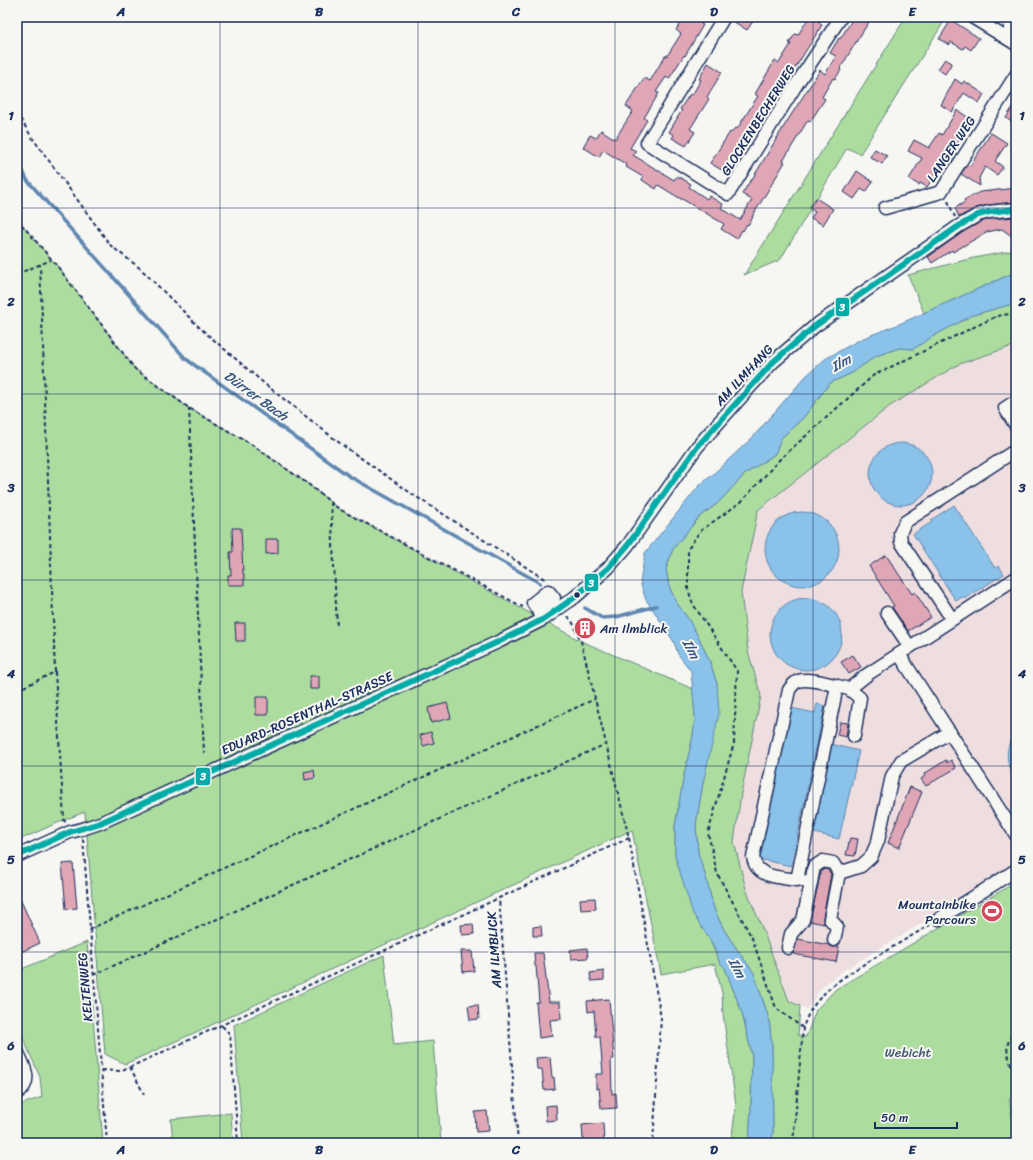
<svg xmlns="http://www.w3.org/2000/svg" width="1033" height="1160" font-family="Sriracha,sans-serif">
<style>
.built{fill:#efdee0}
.green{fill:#acdd9e;stroke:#64867e}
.water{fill:#8ac2e9;stroke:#5e87b1}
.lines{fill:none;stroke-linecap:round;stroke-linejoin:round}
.stream{stroke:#5e87b1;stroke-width:3.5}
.building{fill:#dfa6b6;stroke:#1b2f5e}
.minor-casing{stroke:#1b2f5e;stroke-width:15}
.path{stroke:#1b2f5e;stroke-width:2;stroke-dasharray:4 3;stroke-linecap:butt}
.minor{stroke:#f6f6f2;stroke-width:12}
.bus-1-casing{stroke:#f6f6f2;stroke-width:9}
.bus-1{stroke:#00aba8;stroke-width:6}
.grid{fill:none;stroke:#1b2f5e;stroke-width:1;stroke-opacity:0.55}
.bus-dot{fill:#1b2f5e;stroke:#f6f6f2;stroke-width:1.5}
.labels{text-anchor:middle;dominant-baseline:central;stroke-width:4;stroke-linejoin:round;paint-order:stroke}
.street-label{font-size:13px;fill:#1b2f5e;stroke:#f6f6f2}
.poi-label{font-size:13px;fill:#1b2f5e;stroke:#f6f6f2;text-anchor:start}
.park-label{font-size:13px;fill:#3f5a6e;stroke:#f6f6f2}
.water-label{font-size:14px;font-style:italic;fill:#375481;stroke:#f6f6f2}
.line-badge{stroke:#f6f6f2;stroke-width:1.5}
.badge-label{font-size:11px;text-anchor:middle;font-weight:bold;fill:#fff}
.neatline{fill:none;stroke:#1b2f5e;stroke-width:1.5}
.grid-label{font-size:13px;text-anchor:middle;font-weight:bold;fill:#1b2f5e}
</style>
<rect width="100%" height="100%" fill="#f6f6f2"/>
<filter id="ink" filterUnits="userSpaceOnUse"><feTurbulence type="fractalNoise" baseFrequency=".025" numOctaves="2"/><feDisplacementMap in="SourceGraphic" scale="8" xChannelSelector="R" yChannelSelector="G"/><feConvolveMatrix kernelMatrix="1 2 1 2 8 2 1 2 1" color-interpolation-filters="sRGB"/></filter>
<g filter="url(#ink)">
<path class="built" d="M1016 345V867L844 970 823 986 807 1009 789 1001 763 930 746 889 734 842 741 794 761 696 748 651 741 592 758 510 890 406 959 364Z"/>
<path class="green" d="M906 17H947L860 154 847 148 780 260 744 275Z
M17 219 58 267 135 369 189 408 251 444 308 484 339 509 581 641 693 689 695 717 693 736 684 775 675 826V856L684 883 720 963 725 968 742 1013 752 1055 751 1107 749 1143H731L736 1105 723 1014 722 993 715 964 661 974 632 830 194 1033 125 1064 105 1054 85 812 64 820 17 841Z
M1016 250V273L1011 274 924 313 908 275 969 259Z
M1016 303V345L959 364 890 406 758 510 741 592 748 651 761 696 741 794 734 842 746 889 763 930 789 1001 800 1006 798 1035 806 1037 816 1010 836 989 1016 882V1094L1009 1099 1016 1143H771L773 1133 772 1048 769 1019 754 973 734 945 723 928 714 909 705 874 698 853 696 824 703 783 717 684 710 662 699 638 687 617 676 602 669 586 666 569 673 549 699 517 718 503 745 474 775 454 781 438 803 418 830 383 852 373 876 356 899 348 913 349 937 334 973 315Z
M87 942 103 1143H17V1106L42 1097 40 1077 17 1024V971Z
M384 955 394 1045 433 1041 441 1143H243L234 1025 323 983Z
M231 1113 233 1143H173L171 1119Z"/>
<path class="water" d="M1016 273V303L973 315 937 334 913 349 899 348 876 356 852 373 830 383 803 418 781 438 775 454 745 474 718 503 699 517 673 549 666 569 669 586 676 602 687 617 699 638 710 662 717 684 719 714 703 783 696 824 698 853 705 874 714 909 723 928 734 945 754 973 769 1019 772 1048 773 1133 771 1143H749L751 1107 752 1055 742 1013 725 968 720 963 712 943 693 914 675 856V826L684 775 693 736 695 717 691 671 678 654 674 642 652 608 646 600 640 582 645 553 699 486 711 476 753 437 805 377 825 359 861 339 897 325 1011 274Z
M870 474a31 31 0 1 1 62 0a31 31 0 1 1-62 0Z
M954 505 995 568 999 566 1004 574 964 599 962 597 956 601 913 534 932 522 931 520Z
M765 549a37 37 0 1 1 74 0a37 37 0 1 1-74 0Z
M770 634a36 36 0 1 1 72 0a36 36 0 1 1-72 0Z
M817 704 825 706 791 866 758 859 791 708 815 713Z
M1016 730V780C1004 766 1005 744 1016 730Z
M830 744 859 751 839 839 810 832Z"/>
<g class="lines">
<path class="stream" d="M17 158 27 180 186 359 349 476 540 583
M585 608 602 618 616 617 656 606"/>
</g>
<path class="building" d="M684 17H706L701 24 703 25 685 56 684 55 669 79 666 77 656 92 659 93 644 118 647 120 630 148 636 151 633 155 674 180 677 176 686 181 691 184 689 187 707 199 709 196 719 202 723 204 721 208 740 220 752 200 742 194 750 181H751L786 123 820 70 825 74 836 56 830 53 839 38 840 39 854 17H872L853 47 840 69 841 70 835 79 833 78 822 97 825 99 810 122 808 120 783 161 785 162 752 217H753L748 225 747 224 743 231 742 230 737 239 721 229 724 224 682 199H681L658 185 656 189 642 180 643 177 626 167 627 165 603 150 599 157 583 147 590 135 596 138 601 130 615 139 633 111 626 106 644 78 650 81 665 56H667L681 34 676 30Z
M731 17H756L747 30 731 20Z
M809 17H823L819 23 822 25 760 124 757 122 748 136 749 137 725 172 710 163 730 132 731 133 735 128 737 129 758 96 755 94 775 60 779 63 791 44 789 43 795 34 798 35Z
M951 20 979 38 971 50 965 46 963 49 951 42 949 45 939 39Z
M945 59 952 63 945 74 938 69Z
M708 63 722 72 707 97 709 99 690 129 695 132 686 146 672 138 674 135 669 132 682 110 680 109 690 94 692 95 701 80 699 79Z
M955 79 962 84 964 81 984 94 979 103 964 93 952 112 941 105Z
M1016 102V125L1006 118Z
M957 110 972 120 950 155H948L927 187 920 183 919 185 909 179 922 158 908 151 914 140 929 148 939 133 942 135Z
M991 133 1007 143 995 161 1003 167 997 175 985 167 979 178 980 186 961 174 967 165 970 166Z
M875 149 887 156 882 164 870 157Z
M857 171 873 182 866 192 861 189 854 199 844 192Z
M1016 188V202L988 205 976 208 959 217 955 208 965 202 964 200 980 192Z
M816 198 833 209 823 225 811 218 815 212 809 208Z
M1016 217V232L1013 237 1002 229 987 232 953 252 952 250 932 263 928 257 963 232 981 222 990 219Z
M232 528H241L243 574H244V585H228V575H231L230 552H233Z
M266 539H278V553L266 554Z
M886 555 912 594 915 592 931 617 908 631 892 607 894 606 869 566Z
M235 623H245V641H236Z
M853 655 861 667 849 674 841 662Z
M310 676H319V689H310Z
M256 697H268V715H256Z
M447 703 451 718 431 723 428 708Z
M840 722 848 723 846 737 837 735Z
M431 732 434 743 423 746 420 735Z
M946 760 947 763 951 760 956 768 926 786 921 779 925 776 924 774Z
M314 770 315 778 305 780 304 772Z
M910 787 922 792 899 848 888 843Z
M850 838 858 839 855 856 846 855Z
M73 863 77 908 66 909 62 864Z
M825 869 828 870 831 874 823 918 824 924 810 921 821 871Z
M17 892 40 943 21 952 17 942Z
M595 898 596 909 581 910 580 899Z
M473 924 474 934 462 935 461 925Z
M541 926 542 936H533V927Z
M798 939 829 945 833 947H839L836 962 793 954Z
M587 948 588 958 571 959 570 950Z
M461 951H472L474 971 463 972Z
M534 953H543L549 1002H560L561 1019 550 1020 552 1036 539 1038 536 1002H539L536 966H535Z
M604 971V980L591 981 590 973Z
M609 999 614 1059H611L612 1094 616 1093 617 1108 601 1109 599 1088 596 1089V1074H603L600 1037H596L594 1011 588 1012 587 1001Z
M478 1005 479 1019 470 1020 468 1006Z
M550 1057 552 1078 554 1077 555 1089 544 1090 542 1069H537L536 1058Z
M556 1105 557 1120 546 1121 545 1106Z
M487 1111 489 1131 476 1132 475 1112Z
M603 1123 604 1143H585V1139H583L582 1125Z"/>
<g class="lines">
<g class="minor-casing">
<path id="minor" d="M724 17 647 143 728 194 798 82 841 17
M972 17 1016 44
M1008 17 1011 27 1008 39
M885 208 941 192 1016 75
M1016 401 1005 408 1016 426
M1016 578 899 654 1016 835
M538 610 554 598 548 591 533 603 544 619
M887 613 910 647
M952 619 901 542 900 533 905 522 1016 450
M837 686 797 880C779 877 756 878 753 857L789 690C791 687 794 683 798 681 811 677 836 686 849 689L868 674 899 654
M849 689 860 698 854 736
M17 856 70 832 82 829 100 823 498 642 544 619 575 597 608 568 628 545 697 447 751 386 773 362 815 326 959 226 978 215 989 212 1016 209
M839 873 861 866 871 857 878 841 892 776 901 761 950 732
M811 883 814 867 823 861 833 863 839 873 830 919 837 927 834 940
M939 919 1016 870
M788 948 791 934 803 920 811 883 804 881
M17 1051C24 1066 34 1082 17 1093"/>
</g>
<path class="path" d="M17 113 31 136 111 246 141 269 200 328 266 385 341 444 415 496 546 580
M948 201 955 217
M17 219 58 267 135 369 189 408 251 444 308 484 339 509 523 607
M17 274 51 260
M189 408 204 753
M331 502 337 628
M568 616 573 623 581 641 629 838 661 1018 653 1143
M55 672 64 820 66 823
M17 690 55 672 40 264
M83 839 107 1143
M90 929 595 699
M93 975 606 744
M222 1026 230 1034 238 1143
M803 1028 776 1008 752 938 717 873 708 833 734 743 737 671 693 604 688 589V549L700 531 741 502 780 459 874 375 997 316 1016 313
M1016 1029C1001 1049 1009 1052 1013 1073 1016 1086 1016 1100 1016 1113
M130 1067 144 1094
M102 1070 119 1071 130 1067 499 898
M518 1143 499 898 629 838
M793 1143 803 1028C813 992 850 973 879 955 896 945 913 935 930 925"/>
<use href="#minor" class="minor"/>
<g class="bus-1-casing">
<path id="bus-1" d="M17 856 70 832 100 823 498 642 544 619 575 597 608 568 628 545 697 447 773 362 815 326 959 226 978 215 989 212 1016 209"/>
</g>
<use href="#bus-1" class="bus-1"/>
</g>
</g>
<path class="grid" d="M220 17V1143M418 17V1143M615 17V1143M813 17V1143M17 208H1016M17 394H1016M17 580H1016M17 766H1016M17 952H1016"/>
<defs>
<g id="building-disc" transform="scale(1.15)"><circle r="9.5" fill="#d1495b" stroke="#f6f6f2"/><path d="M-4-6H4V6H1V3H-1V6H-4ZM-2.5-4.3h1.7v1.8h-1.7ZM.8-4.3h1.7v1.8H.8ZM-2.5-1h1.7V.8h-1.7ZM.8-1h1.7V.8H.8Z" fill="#fff"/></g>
<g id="stadium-disc" transform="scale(1.15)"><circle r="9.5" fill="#d1495b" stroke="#f6f6f2"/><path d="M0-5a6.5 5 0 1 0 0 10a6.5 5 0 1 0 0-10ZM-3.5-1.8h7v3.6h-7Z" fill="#fff"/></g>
</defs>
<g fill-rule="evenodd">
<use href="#building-disc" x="585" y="628"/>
<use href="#stadium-disc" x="992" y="911"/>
</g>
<circle class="bus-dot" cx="577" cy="595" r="3.5"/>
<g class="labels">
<g class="street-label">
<text transform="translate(758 120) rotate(-58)">GLOCKENBECHERWEG</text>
<text transform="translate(951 149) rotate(-56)">LANGER WEG</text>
<text transform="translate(744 375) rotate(-47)">AM ILMHANG</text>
<text transform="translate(307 713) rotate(-24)">EDUARD-ROSENTHAL-STRASSE</text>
<text transform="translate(494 950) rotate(-94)">AM ILMBLICK</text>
<text transform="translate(85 987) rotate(-95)">KELTENWEG</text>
</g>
<g class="poi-label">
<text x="600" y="628">Am Ilmblick</text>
<text x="976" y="904" text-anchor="end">Mountainbike<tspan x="976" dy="15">Parcours</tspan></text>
</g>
<g class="park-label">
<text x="908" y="1052">Webicht</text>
</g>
<g class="water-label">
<text transform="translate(841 363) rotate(-30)">Ilm</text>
<text transform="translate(256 396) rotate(36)">Dürrer Bach</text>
<text transform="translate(691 649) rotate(62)">Ilm</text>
<text transform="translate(737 968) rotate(61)">Ilm</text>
</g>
</g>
<g class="line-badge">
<rect x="835" y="297" width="15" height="20" rx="4" fill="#00aba8"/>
<rect x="584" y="573" width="15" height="19" rx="4" fill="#00aba8"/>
<rect x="195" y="767" width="16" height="19" rx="4" fill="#00aba8"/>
</g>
<g class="badge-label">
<text x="842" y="311">3</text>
<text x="591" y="587">3</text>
<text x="203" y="780">3</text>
</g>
<rect width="1033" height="1160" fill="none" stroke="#f6f6f2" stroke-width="44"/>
<path d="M875 1122v6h82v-6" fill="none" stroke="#1b2f5e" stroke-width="2"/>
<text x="881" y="1122" font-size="12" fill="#1b2f5e" stroke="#f6f6f2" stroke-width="3" paint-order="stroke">50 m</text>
<rect x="22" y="22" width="989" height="1116" class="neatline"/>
<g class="grid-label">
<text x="121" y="16">A</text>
<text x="319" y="16">B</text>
<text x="516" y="16">C</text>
<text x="714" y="16">D</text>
<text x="912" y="16">E</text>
<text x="11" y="120">1</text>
<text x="1022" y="120">1</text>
<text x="11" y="306">2</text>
<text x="1022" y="306">2</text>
<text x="11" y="492">3</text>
<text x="1022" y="492">3</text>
<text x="11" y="678">4</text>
<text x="1022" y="678">4</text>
<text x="11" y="864">5</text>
<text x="1022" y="864">5</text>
<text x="11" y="1050">6</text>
<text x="1022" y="1050">6</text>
<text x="121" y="1154">A</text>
<text x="319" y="1154">B</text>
<text x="516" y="1154">C</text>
<text x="714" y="1154">D</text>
<text x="912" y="1154">E</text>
</g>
</svg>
